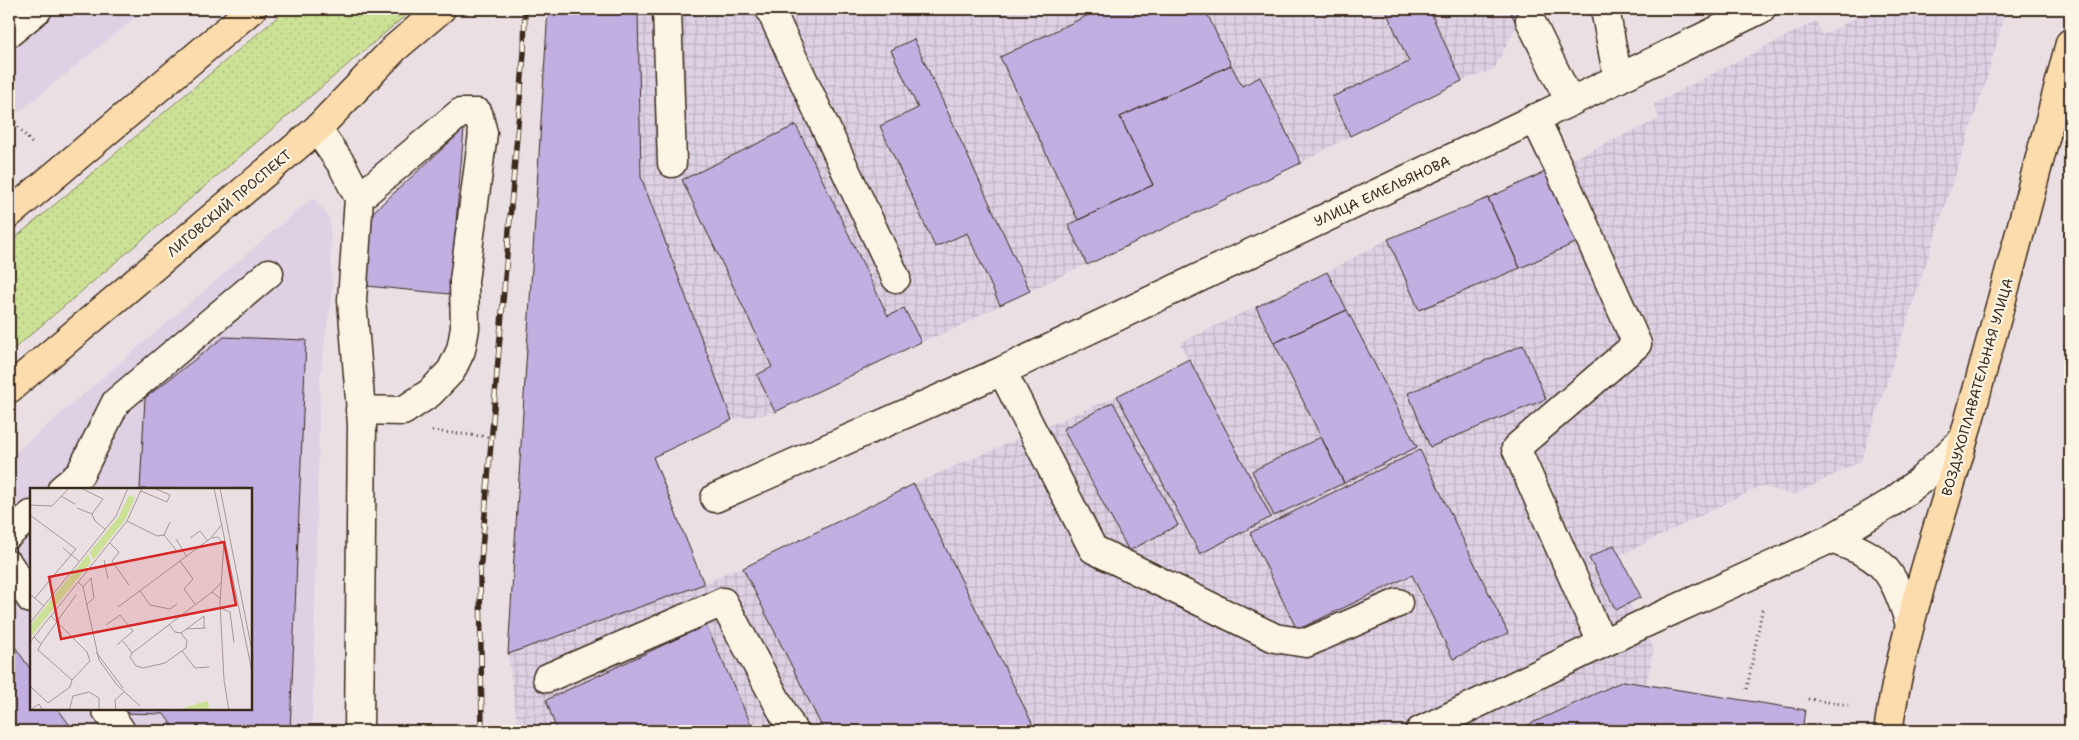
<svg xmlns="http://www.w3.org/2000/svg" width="2079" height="740" font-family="'Shantell Sans',sans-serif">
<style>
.built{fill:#ddd1e3;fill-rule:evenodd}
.industrial{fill:url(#industrial-grid)}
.grass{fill:url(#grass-dots);stroke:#84865a}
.building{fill:#c0afe0;stroke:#3b2a1e}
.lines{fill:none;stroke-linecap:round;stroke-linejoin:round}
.minor-casing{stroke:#3b2a1e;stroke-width:31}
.major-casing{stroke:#3b2a1e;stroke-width:31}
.path{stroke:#3b2a1e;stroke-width:3;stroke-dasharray:1 4;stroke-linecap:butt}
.minor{stroke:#fcf5e5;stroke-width:28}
.major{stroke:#fcdcac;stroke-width:28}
.rail-casing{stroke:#3b2a1e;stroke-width:5.5}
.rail{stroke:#fcf5e5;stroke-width:4;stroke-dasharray:11;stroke-linecap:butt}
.labels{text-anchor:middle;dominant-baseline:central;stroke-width:4.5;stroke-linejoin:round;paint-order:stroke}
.street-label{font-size:14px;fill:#3b2a1e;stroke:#fcf5e5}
.inset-road{fill:none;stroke:#a49795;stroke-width:1}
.view{fill:#d62828;fill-opacity:0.15;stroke:#d62828;stroke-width:2.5}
.inset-edge{fill:none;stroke:#3b2a1e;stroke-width:2.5}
</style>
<defs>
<pattern id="industrial-grid" width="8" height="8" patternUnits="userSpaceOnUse" patternTransform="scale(1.25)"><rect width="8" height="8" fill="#ddd1e3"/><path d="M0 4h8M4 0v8" fill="none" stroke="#bfb4c2"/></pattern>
<pattern id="grass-dots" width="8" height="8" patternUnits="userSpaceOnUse" patternTransform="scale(1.25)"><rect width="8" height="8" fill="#cce196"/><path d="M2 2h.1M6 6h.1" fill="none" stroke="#b0c181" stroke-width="1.8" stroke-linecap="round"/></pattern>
</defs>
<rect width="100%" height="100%" fill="#eae0e4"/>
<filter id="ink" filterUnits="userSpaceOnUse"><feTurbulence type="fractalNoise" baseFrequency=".02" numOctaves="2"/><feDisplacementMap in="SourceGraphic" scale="10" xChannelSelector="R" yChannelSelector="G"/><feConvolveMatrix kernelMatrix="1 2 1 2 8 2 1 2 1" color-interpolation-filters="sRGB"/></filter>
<g filter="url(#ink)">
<path class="built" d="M9 9H146L9 120Z
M313 197 330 219 332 291 320 378 312 731H9V458ZM31 489H251V709H31Z"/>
<path class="industrial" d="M548 9H1552L1517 25 1494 69 1462 81 1350 136 1301 163 1000 305 952 330 921 342 775 412 732 420 654 457 704 584 732 570 743 568 914 484 1117 396 1188 359 1180 343 1327 272 1388 239 1488 198 1659 119 1654 104 1816 21 1823 35 1873 9H2006L1987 78 1861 461 1794 495 1761 486 1619 556 1629 603 1643 624 1654 649 1646 684 1805 710 1802 731H518L508 654Z"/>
<path class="grass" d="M287 9H413L9 353V243Z"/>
<path class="building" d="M548 9H638L641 177 732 420 653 457 704 584 508 654Z
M1101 9H1205L1231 65 1120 117 1153 185 1078 220 1000 57Z
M1385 9H1429L1462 81 1350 136 1332 97 1409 62Z
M1509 9H1552L1517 25Z
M914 39 1030 291 1000 305 967 233 935 247 880 126 918 108 891 50Z
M1231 65 1242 86 1260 77 1301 163 1087 265 1068 225 1153 185 1120 117Z
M796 125 888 316 904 308 921 342 775 412 757 375 772 367 682 180Z
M464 129 450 294 366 286 372 213Z
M1545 172 1577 242 1520 268 1488 198Z
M1488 198 1520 268 1419 310 1388 239Z
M1327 272 1347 310 1274 343 1256 307Z
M1347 310 1417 447 1344 483 1274 343Z
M224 337 306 340 290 731H176L164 714 120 713 117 709H251V489H140L145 398Z
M1523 345 1546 399 1430 447 1408 393Z
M1189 359 1271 517 1200 554 1117 396Z
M1113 402 1178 525 1129 551 1063 429Z
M1321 437 1344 483 1274 516 1252 471Z
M1420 450 1508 633 1453 659 1412 575 1297 630 1250 533Z
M914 484 1036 731H824L743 568Z
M1614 545 1641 597 1616 610 1589 558Z
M706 625 754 731H557L546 700Z
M9 638 31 670V709H58L74 731H9Z
M1623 681 1805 710 1802 731H1515Z"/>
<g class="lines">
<g class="minor-casing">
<path id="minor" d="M667 9 672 163
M770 9 896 278
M1605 9 1618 79
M1530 20 1570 102
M9 33 38 9
M1535 118 1558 166 1637 344 1516 448 1602 643
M317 129 342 165 359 198 352 300 362 424 359 731
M359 198 460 113H478L483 133 464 281 465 328 461 350 451 371 430 393 403 411 360 410
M1002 371 1093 549 1275 638 1306 643 1398 603
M62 489 80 474 116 402 269 273
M715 498 1002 371 1570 102 1761 9
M9 534 31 515
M9 565 31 599
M1909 621C1892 569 1883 556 1830 539L1891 503 1922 479 1963 440
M547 678 723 602 793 731
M106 709 121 731
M1420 731 1643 624 1830 539"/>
</g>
<g class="major-casing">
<path id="major" d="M9 214 252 9
M9 389 317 129 395 48 441 9
M1888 731C1903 629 1936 537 1964 438 2000 307 2036 175 2070 43"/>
</g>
<path class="path" d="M9 115 34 146
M432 431 491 437
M1747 689 1763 606
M1808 699 1848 705"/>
<use href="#minor" class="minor"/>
<use href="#major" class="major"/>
<g class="rail-casing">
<path id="rail" d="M482 731 480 573 524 53 525 9"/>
</g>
<use href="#rail" class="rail"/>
</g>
</g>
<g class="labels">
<g class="street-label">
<text transform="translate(1382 191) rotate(-25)">УЛИЦА ЕМЕЛЬЯНОВА</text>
<text transform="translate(229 203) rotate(-40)">ЛИГОВСКИЙ ПРОСПЕКТ</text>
<text transform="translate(1977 387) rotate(-74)">ВОЗДУХОПЛАВАТЕЛЬНАЯ УЛИЦА</text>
</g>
</g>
<g transform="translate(30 488)">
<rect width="222" height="222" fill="#eae0e4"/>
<path d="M99 7 105 10 95 32 63 72 60 64 89 28ZM58 66 61 74 0 150V138ZM178 213 179 222H149L169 215Z" fill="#cce196"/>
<path class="inset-road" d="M51 0 73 11 62 26 65 33 76 42M184 0 223 188M190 0 223 168M111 3 137 14 140 7 124 0M31 8 45 16M0 17 22 18 39 0M47 20 62 26M0 27 46 61 5 110M97 33 127 48 134 47 140 34M134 47 146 62M160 50 170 43 178 53M182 50 188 49 194 56M146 51 157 69M194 54 190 115 194 192 199 223M80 55 89 64 82 73 99 97M33 60 50 74M74 72 78 91M150 73 163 91 154 101 165 116M48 94 53 99 69 172 87 197 110 218M53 99 61 90 64 110 56 117M110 103 120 117 140 121 147 116M0 106 14 118M190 110 182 104 191 95M88 119 181 50 192 36M190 120 200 124 204 155M0 135 86 28 98 0M139 136 145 144 151 145 174 128V140M76 137 90 127 103 143 87 157M156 141 176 140M4 149 11 156 46 107M93 153 102 165 100 169 106 178 113 180 135 175 156 160 157 153 151 145M0 154 97 33 112 0M11 156 8 162 42 192M152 163 165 180 179 179M66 164 93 200M102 165 182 104M0 198 18 215 40 199 42 192 60 173 57 164 21 128M0 222 9 216 13 223M39 223 43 208 59 204 69 210V223M86 223 85 212 94 204"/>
<path class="view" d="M194 54 206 117 31 151 19 89Z"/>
<rect width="222" height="222" class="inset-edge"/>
</g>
<rect width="2079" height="740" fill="none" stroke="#fcf5e5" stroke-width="30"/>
<rect x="15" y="15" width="2049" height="710" fill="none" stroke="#3b2a1e" stroke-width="2" filter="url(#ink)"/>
</svg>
